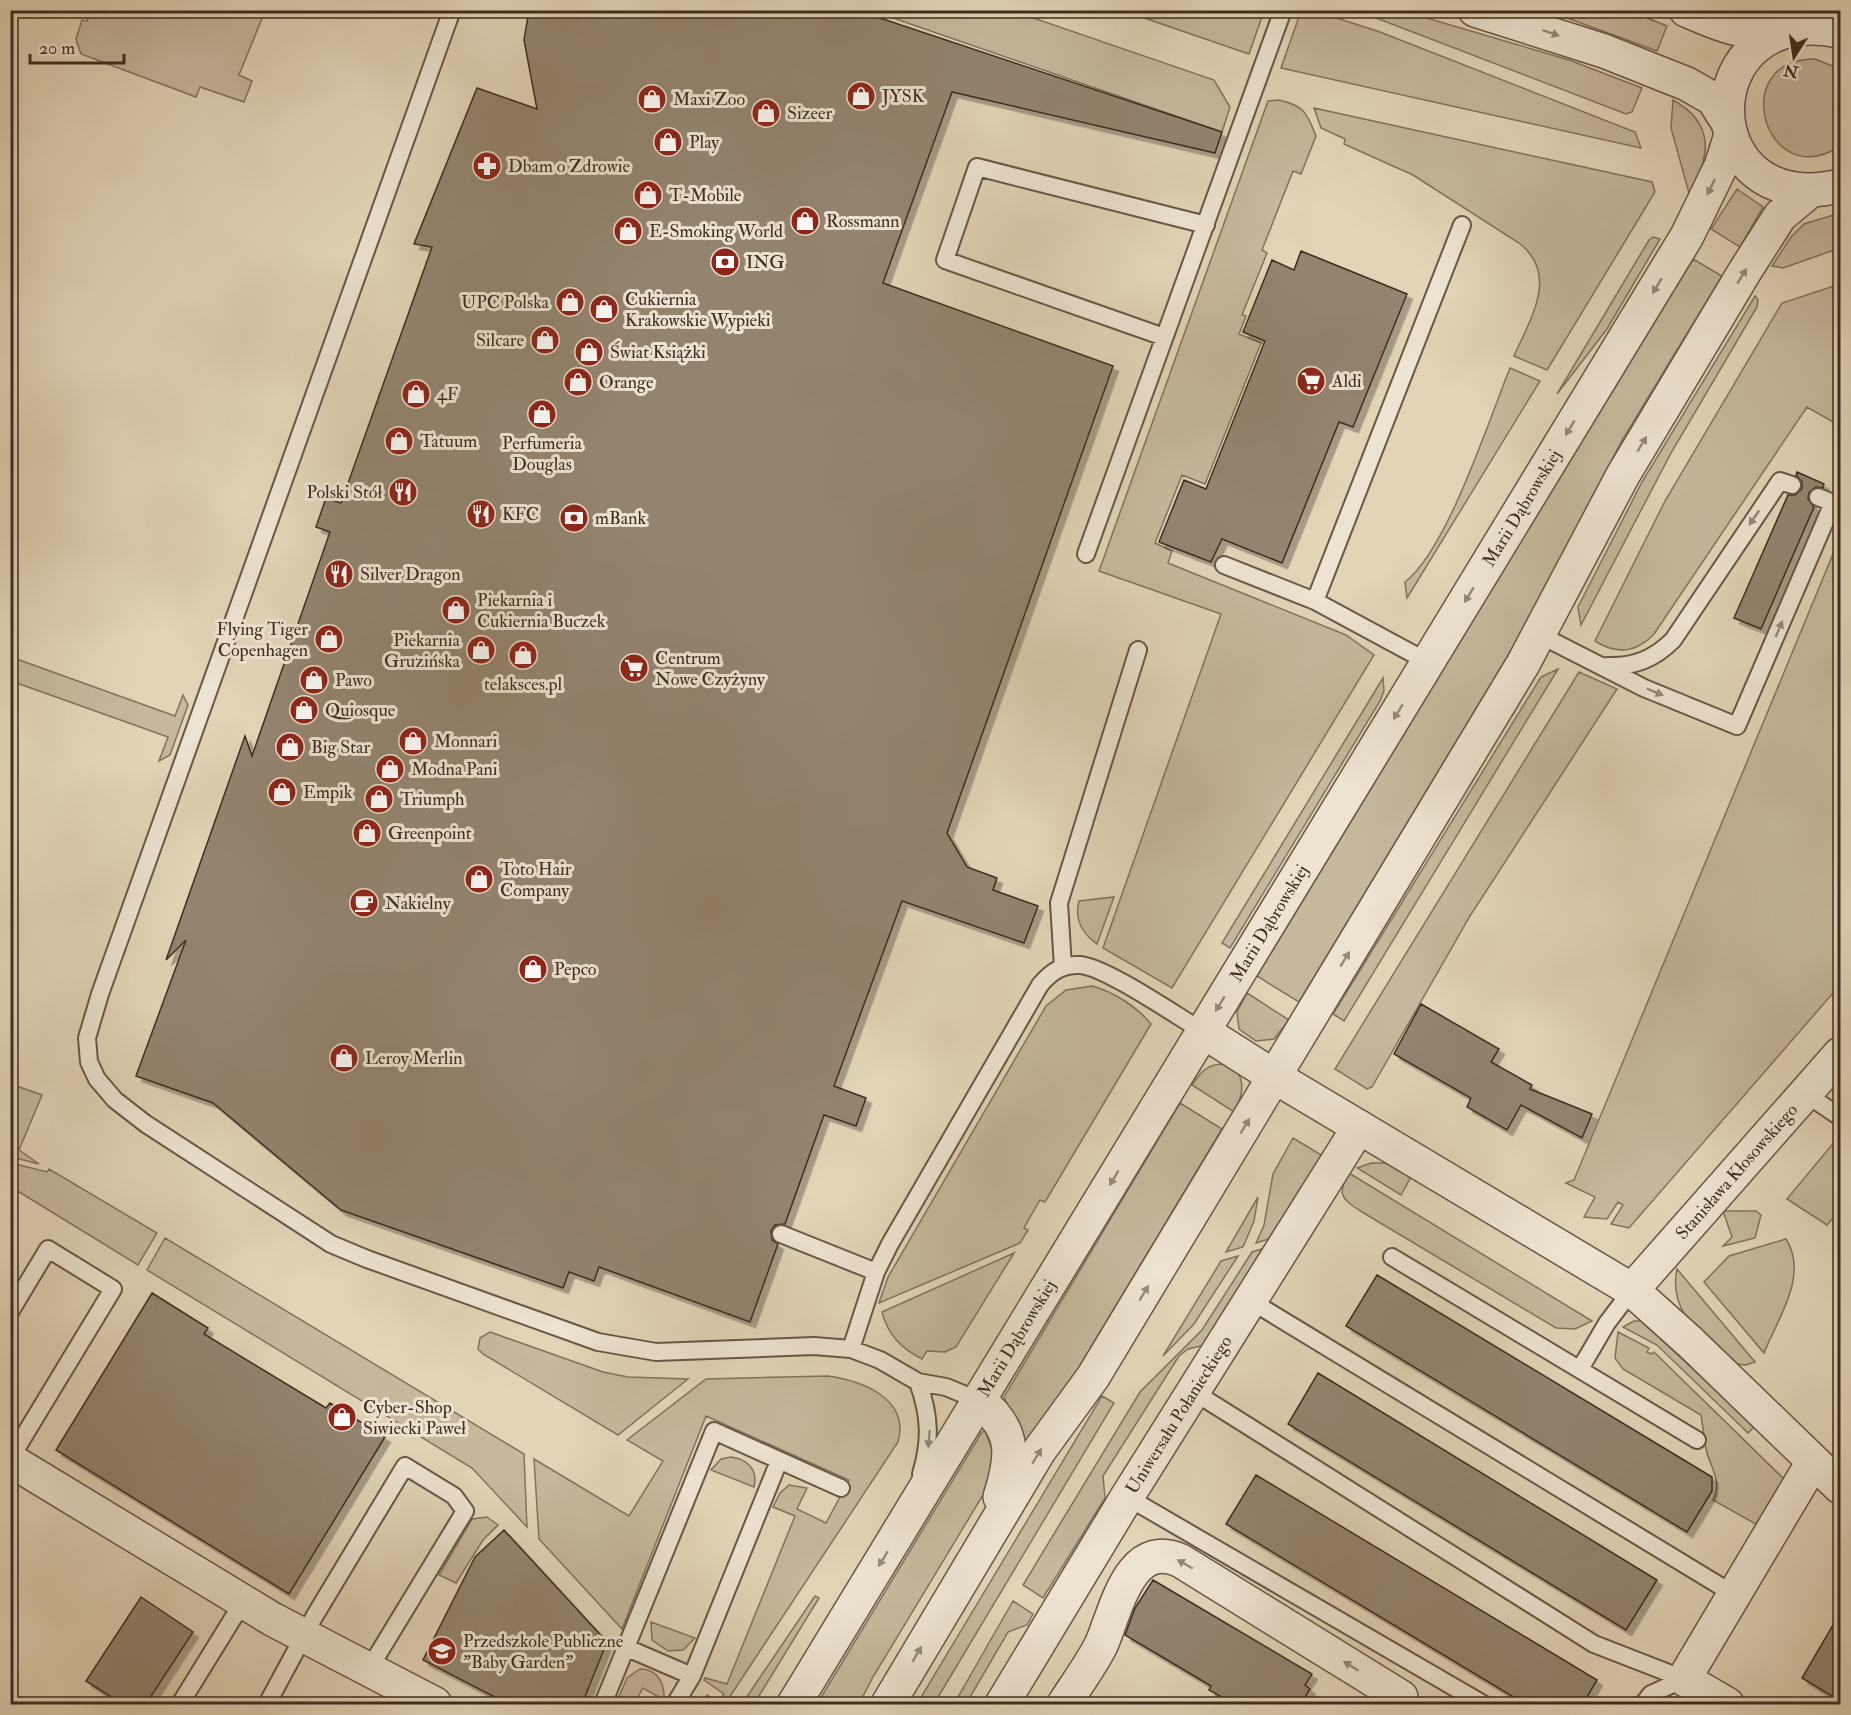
<svg xmlns="http://www.w3.org/2000/svg" width="1851" height="1715" font-family="'IM FELL Double Pica',serif">
<style>
.green{fill:#c5b89d;stroke:#82725e;stroke-width:1.5}
.building{fill:#93846f;stroke:#3f2d20;stroke-width:1.5;filter:url(#shadow)}
.lines{fill:none;stroke-linecap:round;stroke-linejoin:round}
.service-casing{stroke:#685746;stroke-width:20}
.minor-casing{stroke:#685746;stroke-width:36}
.tertiary-casing{stroke:#685746;stroke-width:36}
.service{stroke:#ece3d0;stroke-width:16}
.minor{stroke:#ece3d0;stroke-width:33}
.tertiary{stroke:#ece3d0;stroke-width:33}
.oneway{fill:#968878}
.labels{text-anchor:middle;dominant-baseline:central;stroke-width:6;stroke-linejoin:round;paint-order:stroke}
.poi-label{font-size:18px;fill:#3f2d20;stroke:#ece3d0;text-anchor:start}
.street-label{font-size:18px;fill:#3f2d20;stroke:#ece3d0}
</style>
<defs>
<filter id="shadow"><feDropShadow dx="5.5" dy="5.5" stdDeviation="0" flood-color="#0004"/></filter>
</defs>
<rect width="100%" height="100%" fill="#e1d4b7"/>
<filter id="stains"><feTurbulence type="fractalNoise" baseFrequency=".00333" numOctaves="4"/><feColorMatrix values="0 0 0 0 .2 0 0 0 0 .09 0 0 0 0 .02 0 0 0 .5 -.17"/></filter>
<radialGradient id="worn" r=".72"><stop offset=".6" stop-color="#630" stop-opacity="0"/><stop offset="1" stop-color="#630" stop-opacity=".3"/></radialGradient>
<path class="green" d="M91 11H265L239 75 252 81 244 102 200 87 196 97 81 54 76 39 82 20 87 21Z
M873 11H1013L1214 80 1230 107 1222 132Z
M1124 11H1264L1249 54Z
M1301 11H1315L1380 32 1635 132 1641 148 1281 68Z
M1358 11H1403L1569 60 1642 88 1632 112 1626 114Z
M1548 11H1630L1667 26 1657 51Z
M1815 59 1840 69V146C1766 195 1725 59 1815 59Z
M1279 100C1305 106 1307 113 1316 136L1301 174 1293 171 1262 250 1267 253 1242 315 1246 316 1239 334 1261 343 1205 484 1182 475 1155 543 1172 551 1168 563 1346 635 1374 655 1172 988 1103 948 1221 614 1099 571 1268 101Z
M1673 100C1715 123 1711 157 1689 193L1671 128Z
M1314 108 1652 182 1655 192 1547 370 1514 356C1530 319 1560 275 1519 243L1413 175 1344 144 1345 139 1321 128Z
M1737 189 1763 207 1740 247 1711 229Z
M1840 213V248L1783 268 1772 266 1791 237 1804 224Z
M1653 237 1660 239 1607 329 1557 394 1649 240Z
M1693 259 1722 276 1621 442 1521 634 1299 1002 1257 976Z
M1840 284V426L1807 407 1654 634C1636 653 1617 655 1595 641L1665 501 1782 303Z
M1755 296 1758 300 1757 307 1671 453 1581 625 1578 607 1642 482Z
M1510 368 1540 381 1407 598 1405 582C1447 550 1489 420 1510 368Z
M1840 537V985L1629 1228 1611 1224 1623 1205 1618 1202 1607 1219 1584 1217 1595 1197 1566 1183 1574 1180Z
M11 657 175 716 183 695 188 705 170 755 159 761 168 737 14 682 11 689Z
M1558 669 1344 1021 1333 1014 1541 677Z
M1579 672 1617 689 1470 916 1372 1087 1367 1089 1335 1069Z
M1383 678 1384 691 1380 701 1230 948 1222 943Z
M1114 897 1097 944C1082 933 1074 920 1079 901Z
M1092 986C1114 992 1136 1006 1151 1024L1045 1202 1040 1200 1024 1228 1028 1230 1020 1243 879 1303 888 1277 1046 1006 1066 990Z
M1247 993 1289 1020 1274 1039 1256 1041 1239 1029 1237 1012Z
M1223 1064C1248 1070 1244 1095 1234 1112L1192 1085C1200 1073 1207 1064 1223 1064Z
M11 1084 42 1095 19 1150 39 1164 11 1157Z
M1180 1103 1222 1129 1028 1452 1004 1397Z
M1840 1135V1209L1827 1225 1787 1199Z
M1293 1138 1323 1156 1272 1238 1256 1243 1264 1225 1273 1174Z
M11 1163 47 1172 49 1169 157 1233 138 1265 11 1187Z
M1371 1163H1387L1412 1175 1401 1195 1357 1168Z
M1349 1173 1592 1321 1575 1329 1556 1328 1362 1212C1342 1199 1336 1195 1349 1173Z
M1258 1197 1254 1221 1243 1247 1226 1252Z
M1723 1211H1756L1761 1215 1755 1238 1723 1246 1732 1237Z
M165 1238 524 1454 527 1527 472 1468 147 1270Z
M1786 1239C1809 1275 1778 1318 1764 1353L1704 1282 1729 1256Z
M1265 1248 1205 1345 1188 1349 1179 1356 1103 1476 1105 1498 1043 1598 1023 1585 1140 1392 1202 1330 1252 1252Z
M1014 1253 956 1347 945 1352 927 1351 922 1359C901 1348 888 1335 882 1312Z
M1238 1256 1194 1324 1163 1356 1221 1261Z
M1677 1269 1755 1362 1746 1365 1735 1364C1706 1336 1667 1315 1677 1269Z
M1634 1321H1641L1755 1426 1748 1433 1657 1345 1623 1327Z
M490 1332 603 1372 628 1377 688 1379 618 1435 483 1354 478 1349 480 1338Z
M1618 1332 1649 1348 1647 1352 1652 1354 1654 1352 1785 1480 1761 1527 1713 1500C1723 1481 1710 1467 1706 1449 1704 1438 1703 1427 1701 1415L1623 1369 1615 1358Z
M828 1376C863 1381 910 1399 898 1442L725 1704H703L707 1695 718 1703 724 1694 704 1680 705 1678 727 1684 795 1516 773 1507 780 1493 789 1485 807 1488 797 1509 826 1523 849 1480 706 1416 622 1629 539 1539 534 1459 629 1516 663 1461 627 1440 706 1379Z
M1102 1396 1114 1403 934 1704H917Z
M985 1431 994 1454 986 1490 873 1677 859 1704H817L982 1432Z
M731 1457C748 1459 758 1470 754 1487L711 1470 721 1459Z
M487 1517 498 1525 483 1540 456 1583 439 1575 472 1519Z
M815 1596 819 1598 754 1704H742Z
M1013 1601 1033 1614 1027 1625 1008 1632 966 1704H954Z
M651 1622 695 1638 683 1650 668 1651 652 1640Z
M640 1669C658 1669 665 1684 664 1700L643 1688 634 1704H616L627 1678Z"/>
<path class="building" d="M529 10H856L1222 132 1215 153 952 92 883 283 1113 366 947 833 967 867 997 878 993 890 1038 906 1024 943 902 901 834 1086 866 1098 856 1126 824 1115 785 1224 775 1225 771 1231 772 1240 778 1244 750 1322 599 1267 594 1281 569 1272 563 1288 341 1210 213 1103 136 1076 186 940 166 960 245 736 252 756 330 532 316 527 326 498 341 503 432 247 414 244 477 88 537 109 524 40Z
M1301 251 1407 294 1353 427 1339 422 1282 563 1222 539 1211 562 1159 542 1184 480 1206 489 1265 341 1243 332 1272 260 1294 270Z
M1797 472 1824 484 1823 488 1816 487 1809 493 1808 499 1814 507 1761 629 1734 618 1788 495H1795L1802 489V482L1796 475Z
M1421 1004 1499 1049 1491 1062 1532 1085 1530 1089 1592 1114 1582 1138 1521 1105 1507 1130 1467 1107 1471 1098 1394 1054Z
M1377 1275 1712 1477V1491L1687 1532 1346 1326Z
M152 1293 208 1328 204 1334 326 1408 330 1403 385 1437 289 1594 56 1450Z
M1318 1373 1657 1580 1626 1630 1288 1424Z
M1256 1475 1597 1680 1583 1704H1525L1226 1524Z
M504 1530 607 1642 582 1704H508L423 1660 475 1557Z
M1153 1580 1312 1674 1305 1685 1310 1689 1301 1704H1234L1209 1690 1211 1686 1206 1683 1125 1635 1135 1608Z
M141 1597 193 1632 146 1704H122L86 1681Z
M1840 1613V1701L1802 1678Z"/>
<g class="lines">
<g class="service-casing">
<path id="service" d="M452 10 100 994 87 1038 89 1062 97 1079 115 1100 146 1124 331 1244 367 1259 598 1342 656 1352 814 1346 851 1349 880 1360 918 1382 946 1387 980 1401
M1164 337 945 260 977 167 1206 225
M1086 554 1283 10
M1224 565 1315 601
M1540 635 1644 688 1737 726 1833 503 1818 497
M1428 662 1315 601 1462 225
M1607 666C1634 667 1654 659 1673 640L1780 481 1792 485
M1063 967 1059 903 1138 650
M1806 1094 1840 1117
M781 1234 876 1272
M1392 1257 1697 1440
M1251 1301 1735 1595
M10 1312 48 1249 113 1289 10 1459
M851 1349 876 1272 890 1244 1040 985C1051 972 1062 964 1080 965 1106 967 1178 1017 1204 1032
M1580 1369 1607 1323 1632 1290
M918 1382C930 1416 931 1440 921 1474
M1194 1392 1594 1644 1684 1679
M1127 1497 1483 1704
M627 1648 692 1676
M180 1704 243 1602
M267 1704 314 1617 405 1466 454 1496 465 1511 369 1669
M603 1704 714 1431 841 1488
M675 1704 692 1676 779 1461
M1643 1704 1651 1694 1684 1679"/>
</g>
<g class="minor-casing">
<g id="minor">
<path d="M1275 1077 1632 1290 1690 1342 1840 1487"/>
<path id="s1" d="M1632 1290 1840 1054"/>
<path d="M10 1460 272 1619 435 1704"/>
<path id="s2" d="M1002 1704 1127 1497 1359 1127"/>
<path d="M1064 1704C1076 1685 1091 1665 1101 1645 1116 1612 1129 1537 1181 1561L1401 1697 1397 1704"/>
<path d="M1727 1704 1684 1679 1813 1462"/>
</g>
</g>
<g class="tertiary-casing">
<g id="tertiary">
<path d="M1475 10 1604 51 1687 84 1713 99 1727 121"/>
<path d="M1686 10C1716 23 1742 35 1775 31"/>
<path d="M1840 31C1690 0 1690 221 1840 186"/>
<path d="M1204 1032 1275 1077"/>
<path d="M980 1401C1016 1431 1013 1456 1000 1497"/>
<path id="s3" d="M794 1704 1687 236 1721 166 1731 135"/>
<path d="M888 1704 1039 1451 1093 1377 1523 664 1623 475 1745 271 1780 216 1810 191"/>
</g>
</g>
<use href="#service" class="service"/>
<use href="#minor" class="minor"/>
<use href="#tertiary" class="tertiary"/>
</g>
<defs><path id="oneway-solid" d="M-6-.8H1V-3.2L6.5 0L1 3.2V.8H-6Z" transform="scale(1.5)"/></defs>
<g class="oneway">
<use href="#oneway-solid" transform="translate(1551 33) rotate(19)"/>
<use href="#oneway-solid" transform="translate(1711 187) rotate(116)"/>
<use href="#oneway-solid" transform="translate(1742 276) rotate(-59)"/>
<use href="#oneway-solid" transform="translate(1657 286) rotate(121)"/>
<use href="#oneway-solid" transform="translate(1570 428) rotate(121)"/>
<use href="#oneway-solid" transform="translate(1642 444) rotate(-59)"/>
<use href="#oneway-solid" transform="translate(1754 518) rotate(124)"/>
<use href="#oneway-solid" transform="translate(1469 595) rotate(121)"/>
<use href="#oneway-solid" transform="translate(1779 629) rotate(-67)"/>
<use href="#oneway-solid" transform="translate(1655 692) rotate(23)"/>
<use href="#oneway-solid" transform="translate(1398 712) rotate(121)"/>
<use href="#oneway-solid" transform="translate(1345 959) rotate(-59)"/>
<use href="#oneway-solid" transform="translate(1220 1004) rotate(121)"/>
<use href="#oneway-solid" transform="translate(1245 1126) rotate(-59)"/>
<use href="#oneway-solid" transform="translate(1114 1178) rotate(121)"/>
<use href="#oneway-solid" transform="translate(1144 1293) rotate(-59)"/>
<use href="#oneway-solid" transform="translate(929 1439) rotate(95)"/>
<use href="#oneway-solid" transform="translate(1037 1456) rotate(-58)"/>
<use href="#oneway-solid" transform="translate(883 1559) rotate(122)"/>
<use href="#oneway-solid" transform="translate(1185 1564) rotate(-150)"/>
<use href="#oneway-solid" transform="translate(917 1654) rotate(-60)"/>
<use href="#oneway-solid" transform="translate(1351 1666) rotate(-148)"/>
</g>
<defs>
<g id="shop-disc" transform="scale(1.5)"><circle r="9.5" fill="#8f2418" stroke="#ece3d0"/><path d="M-5-2.5h2.3a2.7 3.5 0 0 1 5.4 0H5L5.5 6h-11ZM-1.5-2.5h3a1.5 2.3 0 0 0-3 0Z" fill="#fff"/></g>
<g id="pharmacy-disc" transform="scale(1.5)"><circle r="9.5" fill="#8f2418" stroke="#ece3d0"/><path d="M-2-6h4v4h4v4h-4v4h-4v-4h-4v-4h4Z" fill="#fff"/></g>
<g id="bank-disc" transform="scale(1.5)"><circle r="9.5" fill="#8f2418" stroke="#ece3d0"/><path d="M-6-4H6V4H-6ZM0-2.3a2.3 2.3 0 1 0 0 4.6a2.3 2.3 0 1 0 0-4.6Z" fill="#fff"/></g>
<g id="supermarket-disc" transform="scale(1.5)"><circle r="9.5" fill="#8f2418" stroke="#ece3d0"/><path d="M-6-5.5h2.5l.6 2H6L4.5 2H-2.5L-4.4-4H-6ZM-1.5 3.2a1.3 1.3 0 1 0 .1 0ZM3 3.2a1.3 1.3 0 1 0 .1 0Z" fill="#fff"/></g>
<g id="restaurant-disc" transform="scale(1.5)"><circle r="9.5" fill="#8f2418" stroke="#ece3d0"/><path d="M-5-6h1v4h1v-4h1v4h1v-4h1v5L-1.5 .5V6h-2V.5L-5-1ZM5-6V6H3V1.5H1.5Q1.5-4 5-6Z" fill="#fff"/></g>
<g id="cafe-disc" transform="scale(1.5)"><circle r="9.5" fill="#8f2418" stroke="#ece3d0"/><path d="M-5.5-4.5H6V0H3Q3 3.5 0 3.5H-2.5Q-5.5 3.5-5.5 0ZM3-3.2v2h1.7v-2ZM-6 4.5H4V6H-6Z" fill="#fff"/></g>
<g id="school-disc" transform="scale(1.5)"><circle r="9.5" fill="#8f2418" stroke="#ece3d0"/><path d="M0-5L7-2L0 1L-7-2ZM-4 1L0 2.5L4 1V4Q0 6-4 4Z" fill="#fff"/></g>
</defs>
<g fill-rule="evenodd">
<use href="#shop-disc" x="861" y="96"/>
<use href="#shop-disc" x="652" y="99"/>
<use href="#shop-disc" x="766" y="113"/>
<use href="#shop-disc" x="668" y="142"/>
<use href="#pharmacy-disc" x="487" y="166"/>
<use href="#shop-disc" x="648" y="195"/>
<use href="#shop-disc" x="805" y="221"/>
<use href="#shop-disc" x="628" y="231"/>
<use href="#bank-disc" x="725" y="262"/>
<use href="#shop-disc" x="570" y="302"/>
<use href="#shop-disc" x="604" y="309"/>
<use href="#shop-disc" x="545" y="340"/>
<use href="#shop-disc" x="589" y="352"/>
<use href="#supermarket-disc" x="1311" y="381"/>
<use href="#shop-disc" x="578" y="382"/>
<use href="#shop-disc" x="416" y="394"/>
<use href="#shop-disc" x="542" y="414"/>
<use href="#shop-disc" x="399" y="441"/>
<use href="#restaurant-disc" x="403" y="492"/>
<use href="#restaurant-disc" x="481" y="514"/>
<use href="#bank-disc" x="574" y="518"/>
<use href="#restaurant-disc" x="339" y="574"/>
<use href="#shop-disc" x="456" y="610"/>
<use href="#shop-disc" x="329" y="639"/>
<use href="#shop-disc" x="481" y="650"/>
<use href="#shop-disc" x="523" y="655"/>
<use href="#supermarket-disc" x="634" y="668"/>
<use href="#shop-disc" x="314" y="680"/>
<use href="#shop-disc" x="304" y="710"/>
<use href="#shop-disc" x="413" y="741"/>
<use href="#shop-disc" x="290" y="747"/>
<use href="#shop-disc" x="390" y="769"/>
<use href="#shop-disc" x="282" y="792"/>
<use href="#shop-disc" x="379" y="799"/>
<use href="#shop-disc" x="367" y="833"/>
<use href="#shop-disc" x="479" y="879"/>
<use href="#cafe-disc" x="364" y="903"/>
<use href="#shop-disc" x="533" y="969"/>
<use href="#shop-disc" x="344" y="1058"/>
<use href="#shop-disc" x="342" y="1417"/>
<use href="#school-disc" x="442" y="1651"/>
</g>
<g class="labels">
<g class="poi-label">
<text x="882" y="96">JYSK</text>
<text x="673" y="99">Maxi Zoo</text>
<text x="787" y="113">Sizeer</text>
<text x="689" y="142">Play</text>
<text x="508" y="166">Dbam o Zdrowie</text>
<text x="669" y="195">T-Mobile</text>
<text x="826" y="221">Rossmann</text>
<text x="649" y="231">E-Smoking World</text>
<text x="746" y="262">ING</text>
<text x="625" y="299">Cukiernia<tspan x="625" dy="21">Krakowskie Wypieki</tspan></text>
<text x="549" y="302" text-anchor="end">UPC Polska</text>
<text x="524" y="340" text-anchor="end">Silcare</text>
<text x="610" y="352">Świat Książki</text>
<text x="1332" y="381">Aldi</text>
<text x="599" y="382">Orange</text>
<text x="437" y="394">4F</text>
<text x="420" y="441">Tatuum</text>
<text x="542" y="443" text-anchor="middle">Perfumeria<tspan x="542" dy="21">Douglas</tspan></text>
<text x="382" y="492" text-anchor="end">Polski Stół</text>
<text x="502" y="514">KFC</text>
<text x="595" y="518">mBank</text>
<text x="360" y="574">Silver Dragon</text>
<text x="477" y="600">Piekarnia i<tspan x="477" dy="21">Cukiernia Buczek</tspan></text>
<text x="308" y="629" text-anchor="end">Flying Tiger<tspan x="308" dy="21">Copenhagen</tspan></text>
<text x="460" y="640" text-anchor="end">Piekarnia<tspan x="460" dy="21">Gruzińska</tspan></text>
<text x="655" y="658">Centrum<tspan x="655" dy="21">Nowe Czyżyny</tspan></text>
<text x="335" y="680">Pawo</text>
<text x="523" y="684" text-anchor="middle">telaksces.pl</text>
<text x="325" y="710">Quiosque</text>
<text x="434" y="741">Monnari</text>
<text x="311" y="747">Big Star</text>
<text x="411" y="769">Modna Pani</text>
<text x="303" y="792">Empik</text>
<text x="400" y="799">Triumph</text>
<text x="388" y="833">Greenpoint</text>
<text x="500" y="869">Toto Hair<tspan x="500" dy="21">Company</tspan></text>
<text x="385" y="903">Nakielny</text>
<text x="554" y="969">Pepco</text>
<text x="365" y="1058">Leroy Merlin</text>
<text x="363" y="1407">Cyber-Shop<tspan x="363" dy="21">Siwiecki Paweł</tspan></text>
<text x="463" y="1641">Przedszkole Publiczne<tspan x="463" dy="21">"Baby Garden"</tspan></text>
</g>
<g class="street-label">
<text stroke="none"><textPath href="#s3" startOffset="1400">Marii Dąbrowskiej</textPath></text>
<text stroke="none"><textPath href="#s3" startOffset="914">Marii Dąbrowskiej</textPath></text>
<text stroke="none"><textPath href="#s1" startOffset="158">Stanisława Kłosowskiego</textPath></text>
<text stroke="none"><textPath href="#s3" startOffset="428">Marii Dąbrowskiej</textPath></text>
<text stroke="none"><textPath href="#s2" startOffset="339">Uniwersału Połanieckiego</textPath></text>
</g>
</g>
<rect width="1851" height="1715" fill="none" stroke="#e1d4b7" stroke-width="36"/>
<rect x="12" y="12" width="1827" height="1691" fill="none" stroke="#3f2d20" stroke-width="3"/>
<rect x="18" y="18" width="1815" height="1679" fill="none" stroke="#3f2d20" stroke-width="1.5"/>
<g transform="translate(1794 57) rotate(192)" stroke="#ece3d0" stroke-width="4.5" paint-order="stroke">
<path d="M0-4.5L10 22L0 15L-10 22Z" fill="#3f2d20"/>
<text y="-9" font-size="16" font-weight="bold" text-anchor="middle" fill="#3f2d20">N</text>
</g>
<path d="M30 54v9h94v-9" fill="none" stroke="#3f2d20" stroke-width="3"/>
<text x="39" y="54" font-size="18" fill="#3f2d20" stroke="#ece3d0" stroke-width="4.5" paint-order="stroke">20 m</text>
<rect width="100%" height="100%" filter="url(#stains)"/>
<rect width="100%" height="100%" fill="url(#worn)"/>
</svg>
